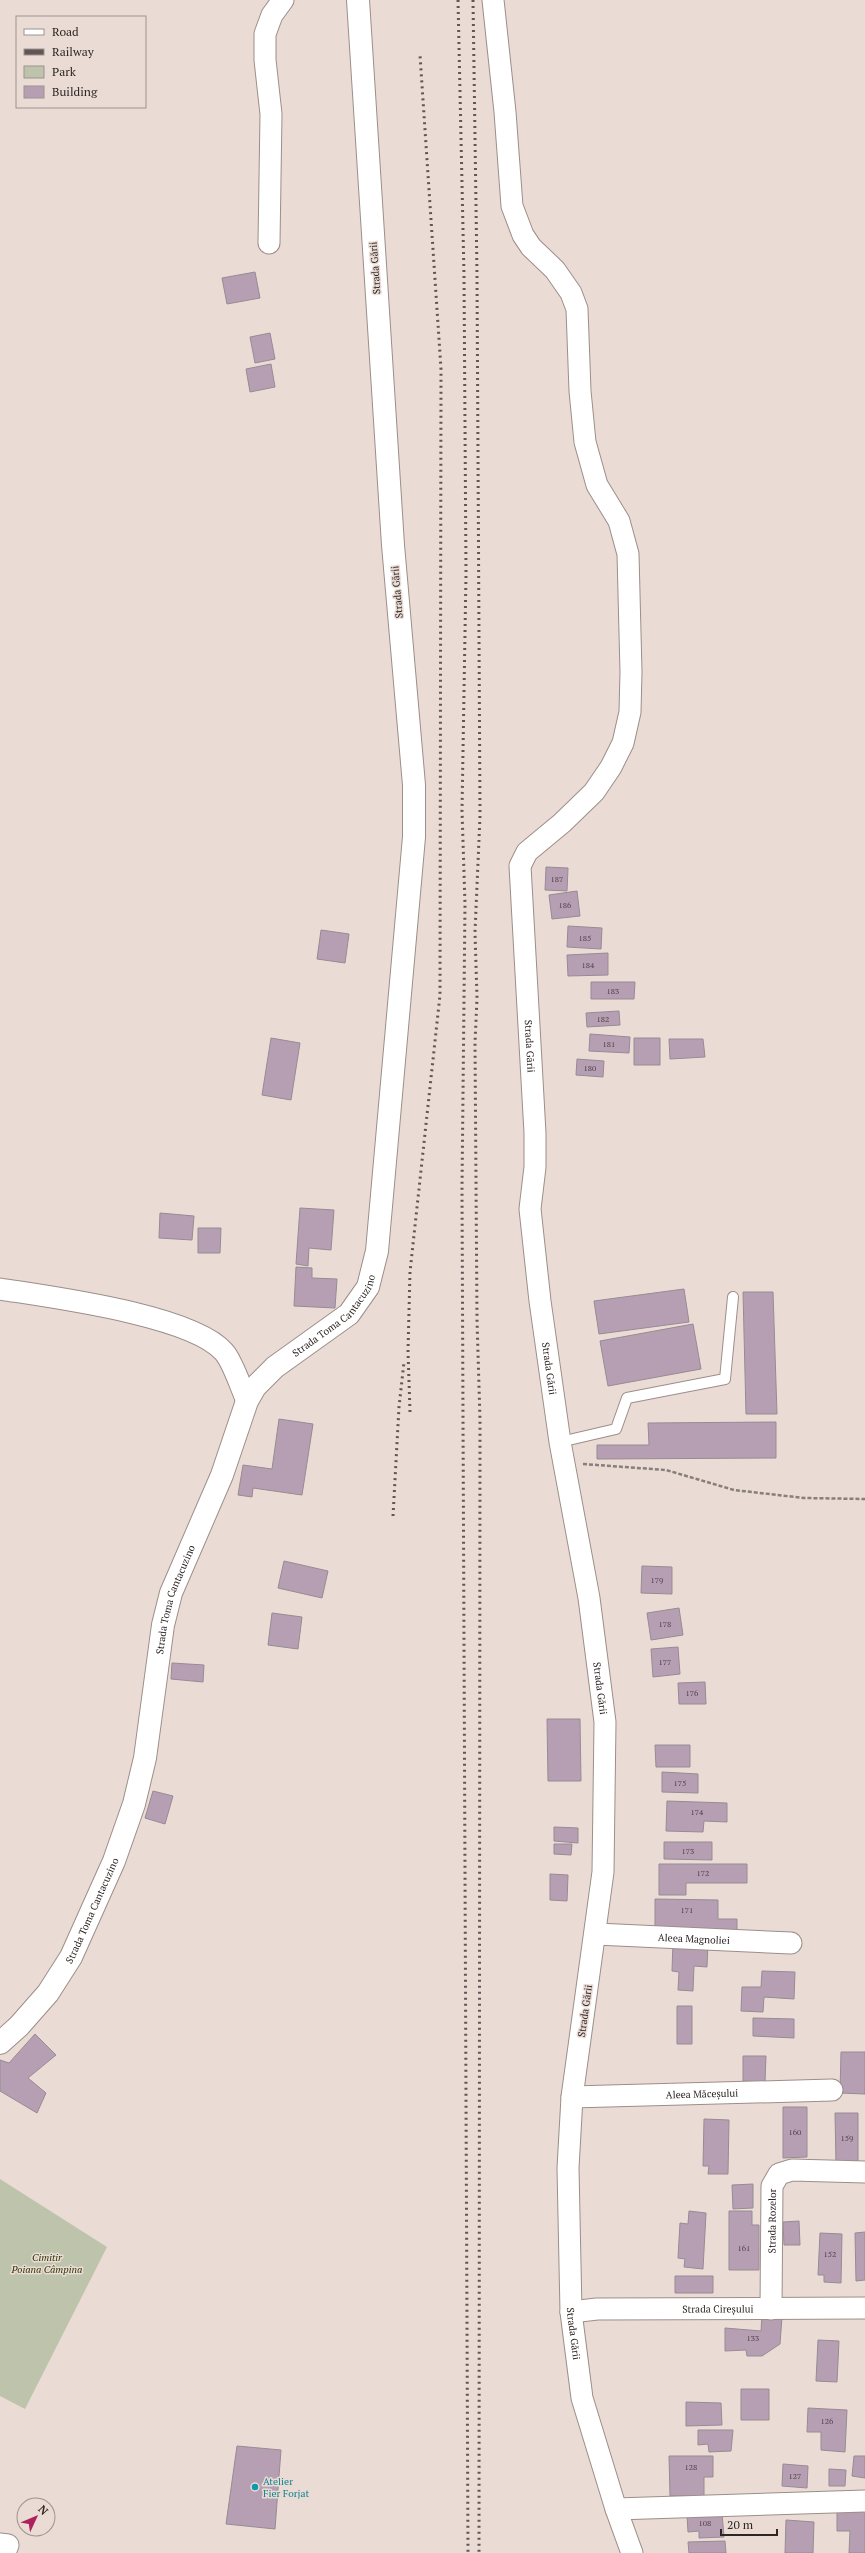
<svg xmlns="http://www.w3.org/2000/svg" width="865" height="2553" font-family="'PT Serif',serif">
<style>
.green{fill:#bec4ac}
.building{fill:#b79fb3;stroke:#968b94}
.lines{fill:none;stroke-linecap:round;stroke-linejoin:round}
.service-casing{stroke:#9c8e89;stroke-width:12}
.minor-casing{stroke:#9c8e89;stroke-width:23}
.tertiary-casing{stroke:#9c8e89;stroke-width:24}
.path{stroke:#887e7a;stroke-width:2.5;stroke-dasharray:4 2;stroke-linecap:butt}
.service{stroke:#fff;stroke-width:10}
.minor{stroke:#fff;stroke-width:21}
.tertiary{stroke:#fff;stroke-width:22}
.rail{stroke:#605754;stroke-width:3;stroke-dasharray:2 4;stroke-linecap:butt}
.culture-dot{fill:#0f9aa8;stroke:#eadbd5;stroke-width:1.5}
.labels{text-anchor:middle;dominant-baseline:central;stroke-width:3;stroke-linejoin:round;paint-order:stroke}
.number-label{font-size:8px;fill:#4f4448}
.street-label{font-size:10px;fill:#2c2624;stroke:#eadbd5}
.park-label{font-size:10px;font-style:italic;fill:#303705;stroke:#eadbd5}
.culture-label{font-size:10px;fill:#0d838f;stroke:#eadbd5;text-anchor:start}
</style>
<rect width="100%" height="100%" fill="#eadbd5"/>
<path class="green" d="M0 2179 107 2247 25 2409 0 2396Z"/>
<path class="building" d="M255 272 260 298 227 304 222 278Z
M270 333 275 359 255 363 250 337Z
M271 364 275 387 250 392 246 369Z
M546 867 568 868 567 891 545 890Z
M577 891 580 916 552 919 549 895Z
M568 926 602 928 601 949 567 947Z
M321 930 349 934 345 963 317 959Z
M608 953V975L568 976 567 955Z
M591 982H635L634 999H591Z
M619 1011 620 1025 587 1027 586 1013Z
M590 1034 630 1037 629 1053 589 1051Z
M271 1038 300 1043 291 1100 262 1095Z
M634 1038H660V1065H634Z
M669 1039H703L705 1057 670 1059Z
M577 1059 604 1061 603 1077 576 1075Z
M300 1208 334 1210 331 1250 309 1248 308 1266 296 1264Z
M160 1213 194 1216 192 1240 159 1238Z
M198 1228H221L220 1253H198Z
M296 1267 312 1268V1278L337 1279 335 1308 294 1306Z
M684 1289 689 1322 599 1334 594 1301Z
M743 1292H773L777 1414H746Z
M693 1324 701 1369 608 1386 600 1341Z
M279 1419 313 1424 302 1495 253 1488 252 1497 238 1495 243 1465 272 1469Z
M776 1422V1458L597 1459V1445H649L648 1423Z
M284 1561 328 1571 322 1598 278 1588Z
M642 1566 672 1567V1594L641 1593Z
M679 1608 683 1635 651 1640 647 1613Z
M272 1613 302 1617 298 1649 268 1645Z
M678 1647 680 1674 653 1677 651 1649Z
M172 1663 204 1665 203 1682 171 1679Z
M705 1682 706 1704H679L678 1683Z
M547 1719H580L581 1781H548Z
M655 1745H690V1767H656Z
M662 1772 698 1774V1793L662 1792Z
M153 1791 173 1796 165 1824 145 1818Z
M667 1801 727 1803V1822L704 1821 703 1832 666 1831Z
M554 1827 578 1828V1843L554 1841Z
M664 1842H712V1860L664 1859Z
M554 1844H572L571 1855 554 1854Z
M659 1864H747V1883H686V1895H659Z
M550 1874 568 1875 567 1901 550 1900Z
M655 1899 718 1900V1919H737V1932L655 1931Z
M673 1942 708 1943 707 1967 694 1966 693 1991 678 1990 679 1972 672 1971Z
M762 1971 795 1972 794 1999 764 1997 763 2012 741 2011 742 1987H761Z
M677 2006H692V2044H677Z
M753 2018 794 2019V2038L753 2036Z
M35 2034 56 2055 28 2078 46 2093 37 2113 0 2091V2060L9 2063Z
M841 2052H865V2094L840 2093Z
M743 2056H766L765 2082 743 2081Z
M783 2107H807V2157L783 2158Z
M835 2113H858V2164H836Z
M704 2119 729 2120 728 2174H708L709 2166H703Z
M753 2184V2208L733 2209 732 2185Z
M689 2211 706 2213 703 2269 684 2267 685 2259 678 2258 680 2223 688 2224Z
M729 2211H752V2225H759V2270H729Z
M799 2221 800 2245H784L783 2222Z
M865 2232V2280L856 2281 855 2233Z
M820 2233 842 2234 841 2283 824 2282V2275H818Z
M675 2276H713V2293H675Z
M762 2315 782 2317 780 2344 762 2356H747L746 2350 725 2351V2328L761 2331Z
M818 2340 839 2341 837 2382 816 2381Z
M741 2389H769V2420H741Z
M686 2402 721 2403 722 2425 686 2426Z
M808 2408 847 2410 845 2452 821 2450V2432H807Z
M698 2430H733L731 2451 709 2452 708 2444 698 2445Z
M237 2446 281 2450 275 2529 226 2524Z
M669 2456H713V2477H704V2496H670Z
M854 2456H865V2478L852 2476Z
M783 2464 808 2466 807 2488 782 2486Z
M829 2469 846 2470 845 2486H829Z
M837 2509H865V2553H849L850 2531H837Z
M722 2513 724 2537 699 2538V2531L688 2532 687 2515Z
M786 2520 814 2522 813 2553H785Z
M725 2541 726 2553H689L688 2542Z"/>
<g class="lines">
<g class="service-casing">
<path id="service" d="M560 1442 616 1429 627 1398 725 1379 733 1297"/>
</g>
<g class="minor-casing">
<g id="minor">
<path id="s1" d="M493 0 505 112 512 206 523 235 531 247 555 270 571 293 577 309 580 391 585 442 597 485 619 521 628 554 631 672 630 712 623 743 611 767 594 792 562 823 527 852 520 866 535 1133V1167L530 1209 540 1301 560 1442 589 1598 605 1722 603 1872 572 2097 568 2168 571 2312 582 2398 616 2509 632 2553"/>
<path d="M269 243 271 114 265 60V34L272 15 283 0"/>
<path d="M0 1289C50 1297 192 1315 224 1352 233 1362 241 1388 247 1401"/>
<path id="s2" d="M596 1934 791 1943"/>
<path id="s3" d="M572 2097 832 2090"/>
<path id="s4" d="M771 2309 772 2186 779 2174 792 2170 865 2172"/>
<path id="s5" d="M571 2312 597 2309 865 2308"/>
<path d="M616 2509 865 2501"/>
<path d="M0 2544 8 2545 5 2553"/>
</g>
</g>
<g class="tertiary-casing">
<g id="tertiary">
<path id="s6" d="M0 2043 19 2026 48 1993 71 1957 114 1861 134 1804 145 1758 163 1625 171 1593 222 1475 247 1401 255 1387 275 1367 349 1314 368 1287 377 1251 414 837V785L393 545 358 0"/>
</g>
</g>
<path class="path" d="M583 1464 666 1470 734 1490 804 1498 865 1499"/>
<use href="#service" class="service"/>
<use href="#minor" class="minor"/>
<use href="#tertiary" class="tertiary"/>
<path class="rail" d="M458 0 464 275 466 574 462 810 465 904 462 1189 468 2553
M473 0 477 274 480 816 475 932 477 998 475 1043 477 1320 480 1420 479 2553
M410 1412 408 1351 410 1272 440 995 441 369 420 55
M393 1516 399 1407 404 1362"/>
</g>
<circle class="culture-dot" cx="255" cy="2487" r="4"/>
<g class="labels">
<g class="number-label">
<text x="557" y="879">187</text>
<text x="565" y="905">186</text>
<text x="585" y="938">185</text>
<text x="588" y="965">184</text>
<text x="613" y="991">183</text>
<text x="603" y="1019">182</text>
<text x="609" y="1044">181</text>
<text x="590" y="1068">180</text>
<text x="657" y="1580">179</text>
<text x="665" y="1624">178</text>
<text x="665" y="1662">177</text>
<text x="692" y="1693">176</text>
<text x="680" y="1783">175</text>
<text x="697" y="1812">174</text>
<text x="688" y="1851">173</text>
<text x="703" y="1873">172</text>
<text x="687" y="1910">171</text>
<text x="795" y="2132">160</text>
<text x="847" y="2138">159</text>
<text x="744" y="2248">161</text>
<text x="830" y="2254">152</text>
<text x="753" y="2338">133</text>
<text x="827" y="2421">126</text>
<text x="691" y="2467">128</text>
<text x="795" y="2476">127</text>
<text x="705" y="2523">108</text>
</g>
<g class="street-label">
<text transform="translate(375 268) rotate(-94)">Strada Gării</text>
<text transform="translate(397 592) rotate(-95)">Strada Gării</text>
<text stroke="none"><textPath href="#s1" startOffset="1118">Strada Gării</textPath></text>
<text stroke="none"><textPath href="#s6" startOffset="823">Strada Toma Cantacuzino</textPath></text>
<text stroke="none"><textPath href="#s1" startOffset="1442">Strada Gării</textPath></text>
<text stroke="none"><textPath href="#s6" startOffset="487">Strada Toma Cantacuzino</textPath></text>
<text stroke="none"><textPath href="#s1" startOffset="1766">Strada Gării</textPath></text>
<text stroke="none"><textPath href="#s6" startOffset="163">Strada Toma Cantacuzino</textPath></text>
<text stroke="none"><textPath href="#s2" startOffset="98">Aleea Magnoliei</textPath></text>
<text transform="translate(585 2011) rotate(-82)">Strada Gării</text>
<text stroke="none"><textPath href="#s3" startOffset="130">Aleea Măceșului</textPath></text>
<text stroke="none"><textPath href="#s4" startOffset="88">Strada Rozelor</textPath></text>
<text stroke="none"><textPath href="#s5" startOffset="147">Strada Cireșului</textPath></text>
<text stroke="none"><textPath href="#s1" startOffset="2414">Strada Gării</textPath></text>
</g>
<g class="park-label">
<text x="47" y="2257">Cimitir<tspan x="47" dy="12">Poiana Câmpina</tspan></text>
</g>
<g class="culture-label">
<text x="263" y="2481">Atelier<tspan x="263" dy="12">Fier Forjat</tspan></text>
</g>
</g>
<rect x="16" y="16" width="130" height="92" fill="#eadbd5" stroke="#9e938e"/>
<rect x="24" y="29" width="20" height="6" fill="#ffffff" stroke="#9e938e"/>
<text x="52" y="36" font-size="12" fill="#2c2624">Road</text>
<rect x="24" y="49" width="20" height="6" fill="#605754" stroke="#9e938e"/>
<text x="52" y="56" font-size="12" fill="#2c2624">Railway</text>
<rect x="24" y="66" width="20" height="12" fill="#bec4ac" stroke="#9e938e"/>
<text x="52" y="76" font-size="12" fill="#2c2624">Park</text>
<rect x="24" y="86" width="20" height="12" fill="#b79fb3" stroke="#9e938e"/>
<text x="52" y="96" font-size="12" fill="#2c2624">Building</text>
<g transform="translate(36 2517) rotate(46)"><circle r="19" fill="#eadbd5" stroke="#9e938e"/>
<path d="M0-3L7 15L0 10L-7 15Z" fill="#ae215d"/>
<text y="-6" font-size="11" font-weight="bold" text-anchor="middle" fill="#2c2624">N</text>
</g>
<path d="M721 2529v6h56v-6" fill="none" stroke="#2c2624" stroke-width="2"/>
<text x="727" y="2529" font-size="12" fill="#2c2624" stroke="#eadbd5" stroke-width="3" paint-order="stroke">20 m</text>
</svg>
